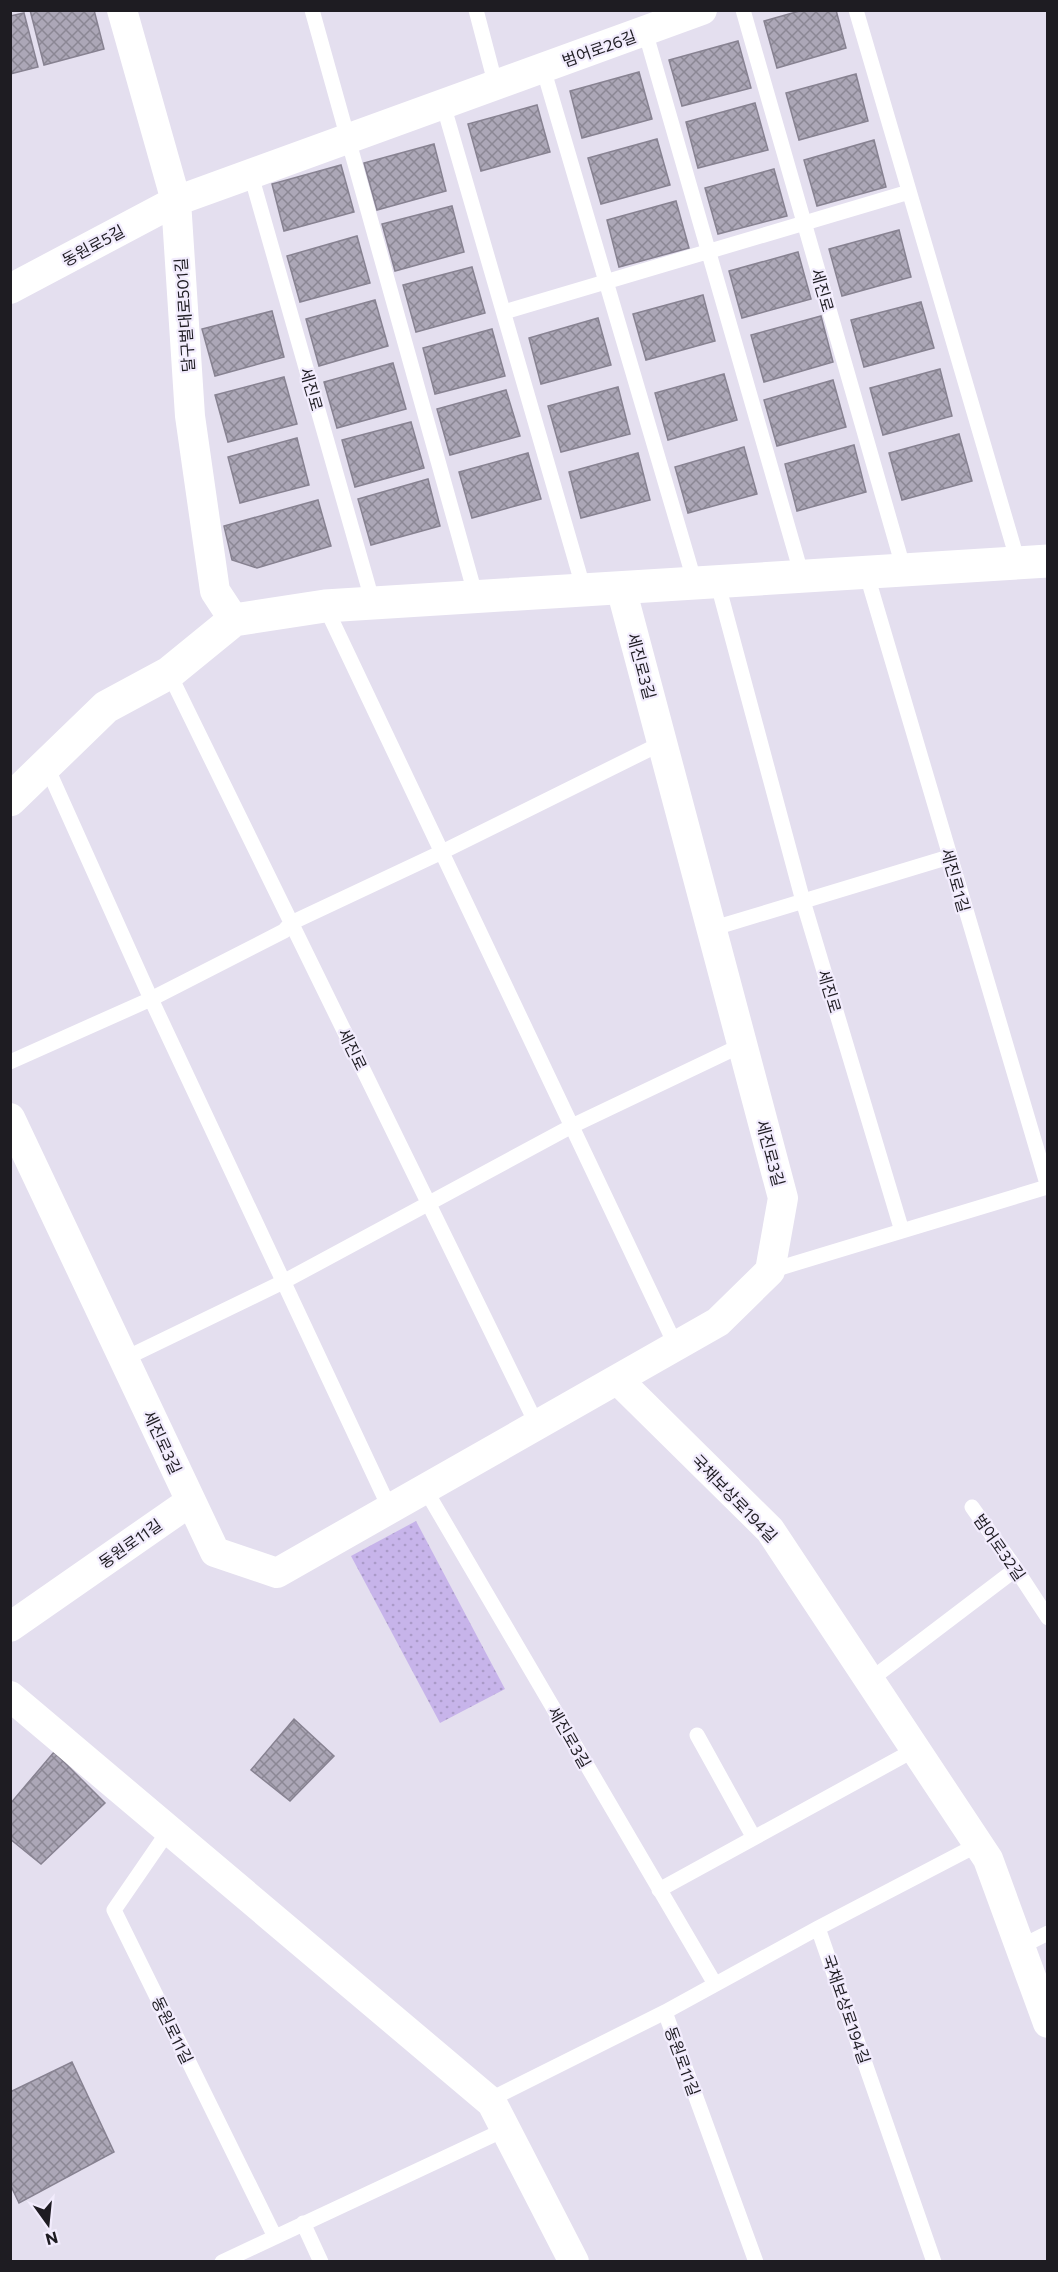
<svg xmlns="http://www.w3.org/2000/svg" width="1058" height="2272" font-family="Commissioner,'Noto Sans KR',sans-serif">
<style>
.park{fill:url(#park-dots)}
.building{fill:url(#building-cross-hatch);stroke:#878291;stroke-width:1.5}
.lines{fill:none;stroke-linecap:round;stroke-linejoin:round}
.service{stroke:#fff;stroke-width:15}
.minor{stroke:#fff;stroke-width:30}
.tertiary{stroke:#fff;stroke-width:33}
.labels{text-anchor:middle;dominant-baseline:central;stroke-width:4.5;stroke-linejoin:round;paint-order:stroke}
.street-label{font-size:16px;fill:#1e1c22;stroke:#f2ecfd}
</style>
<defs>
<pattern id="park-dots" width="8" height="8" patternUnits="userSpaceOnUse" patternTransform="scale(1.5)"><rect width="8" height="8" fill="#c7b4ea"/><path d="M2 2h.1M6 6h.1" fill="none" stroke="#aa9ac8" stroke-width="1.8" stroke-linecap="round"/></pattern>
<pattern id="building-cross-hatch" width="8" height="8" patternUnits="userSpaceOnUse" patternTransform="scale(1.5)"><rect width="8" height="8" fill="#aca7b7"/><path d="M0 0l8 8M0 8l8-8" fill="none" stroke="#8b8794"/></pattern>
</defs>
<rect width="100%" height="100%" fill="#e4dfef"/>
<path class="park" d="M416 1521 505 1689 440 1723 351 1556Z"/>
<path class="building" d="M30 10H94L104 49 44 65Z
M803 10H836L846 48 777 68 764 21Z
M24 13 38 67 10 74V16Z
M738 41 751 88 682 106 669 60Z
M639 72 652 119 582 138 570 91Z
M856 74 868 121 799 140 786 93Z
M755 103 768 150 698 168 686 122Z
M537 105 550 152 481 171 468 124Z
M657 139 670 185 601 204 588 158Z
M874 140 886 187 817 206 804 160Z
M434 144 446 191 377 210 364 163Z
M341 165 354 212 284 231 272 184Z
M774 169 787 216 718 234 705 188Z
M676 201 689 248 619 267 607 220Z
M452 206 464 252 395 271 382 224Z
M899 230 911 277 842 296 829 249Z
M357 236 370 283 300 302 287 256Z
M798 252 811 299 742 318 729 271Z
M472 267 485 313 416 332 403 285Z
M703 295 715 341 646 360 633 314Z
M375 300 388 346 319 366 306 319Z
M921 302 934 348 864 367 851 320Z
M272 311 284 357 215 376 202 329Z
M821 316 833 362 764 382 751 335Z
M598 318 611 365 541 384 529 338Z
M492 329 505 376 435 394 423 348Z
M393 363 406 409 337 428 324 382Z
M940 369 952 416 883 435 870 388Z
M724 374 737 420 668 440 655 393Z
M284 377 297 424 228 442 215 395Z
M833 380 846 427 777 446 764 400Z
M618 387 630 434 561 452 548 406Z
M506 390 520 436 450 455 437 409Z
M411 422 424 468 355 487 342 440Z
M959 434 972 481 902 500 889 453Z
M297 438 309 485 240 503 228 457Z
M854 445 866 492 797 511 785 464Z
M744 447 757 494 688 513 675 467Z
M528 453 541 499 472 518 459 472Z
M638 453 650 500 581 518 569 472Z
M428 479 440 526 371 545 358 499Z
M318 500 331 546 257 568 232 560 224 526Z
M294 1719 334 1756 290 1801 251 1770Z
M54 1752 105 1803 41 1864 10 1839V1804Z
M72 2062 114 2152 19 2203 10 2184V2092Z"/>
<g class="lines">
<path class="service" d="M312 10 476 597
M476 10 496 86
M743 10 904 570
M856 10 1018 562
M645 31 802 576
M543 68 695 583
M443 104 584 590
M251 175 373 603
M504 312 909 192
M866 572 1048 1187
M717 581 803 901 902 1231
M325 606 676 1346
M169 673 537 1425
M46 765 151 999 390 1509
M711 929 949 857
M10 1062 151 999 284 931 291 923 442 852 662 743
M770 1271 1047 1187
M124 1359 283 1282 572 1126 742 1045
M425 1489 715 1984
M972 1507 1016 1569 1048 1618
M870 1680 1016 1569
M697 1735 754 1838
M169 1830 114 1910 275 2237
M659 1890 916 1749
M818 1928 934 2262
M1020 1947 1048 1933
M665 2012 756 2262
M489 2100 665 2012 818 1928 979 1844
M303 2223 321 2262
M222 2262 506 2129"/>
<path class="minor" d="M122 10 176 201 190 416 215 591 234 620
M10 289 176 201 702 10
M10 1118 215 1552 277 1573 718 1322 770 1271 783 1198 621 588
M618 1380 770 1530 988 1859 1048 2023
M10 1627 191 1501
M10 1696 492 2103 574 2262"/>
<path class="tertiary" d="M10 800 106 707 169 673 234 620 325 606 1048 561"/>
</g>
<g class="labels">
<g class="street-label">
<text transform="translate(599 48) rotate(-20)">범어로26길</text>
<text transform="translate(93 245) rotate(-28)">동원로5길</text>
<text transform="translate(823 290) rotate(74)">세진로</text>
<text transform="translate(184 315) rotate(-94)">달구벌대로501길</text>
<text transform="translate(312 389) rotate(74)">세진로</text>
<text transform="translate(642 666) rotate(75)">세진로3길</text>
<text transform="translate(956 880) rotate(74)">세진로1길</text>
<text transform="translate(830 991) rotate(73)">세진로</text>
<text transform="translate(353 1049) rotate(64)">세진로</text>
<text transform="translate(771 1153) rotate(75)">세진로3길</text>
<text transform="translate(163 1442) rotate(65)">세진로3길</text>
<text transform="translate(735 1498) rotate(46)">국채보상로194길</text>
<text transform="translate(130 1543) rotate(-35)">동원로11길</text>
<text transform="translate(1000 1547) rotate(55)">범어로32길</text>
<text transform="translate(570 1737) rotate(60)">세진로3길</text>
<text transform="translate(847 2009) rotate(71)">국채보상로194길</text>
<text transform="translate(173 2030) rotate(64)">동원로11길</text>
<text transform="translate(683 2061) rotate(70)">동원로11길</text>
</g>
</g>
<rect width="1058" height="2272" fill="none" stroke="#1e1c22" stroke-width="24"/>
<g transform="translate(48 2224) rotate(165)" stroke="#f2ecfd" stroke-width="4.5" paint-order="stroke">
<path d="M0-4.5L10 22L0 15L-10 22Z" fill="#1e1c22"/>
<text y="-9" font-size="16" font-weight="bold" text-anchor="middle" fill="#1e1c22">N</text>
</g>
</svg>
